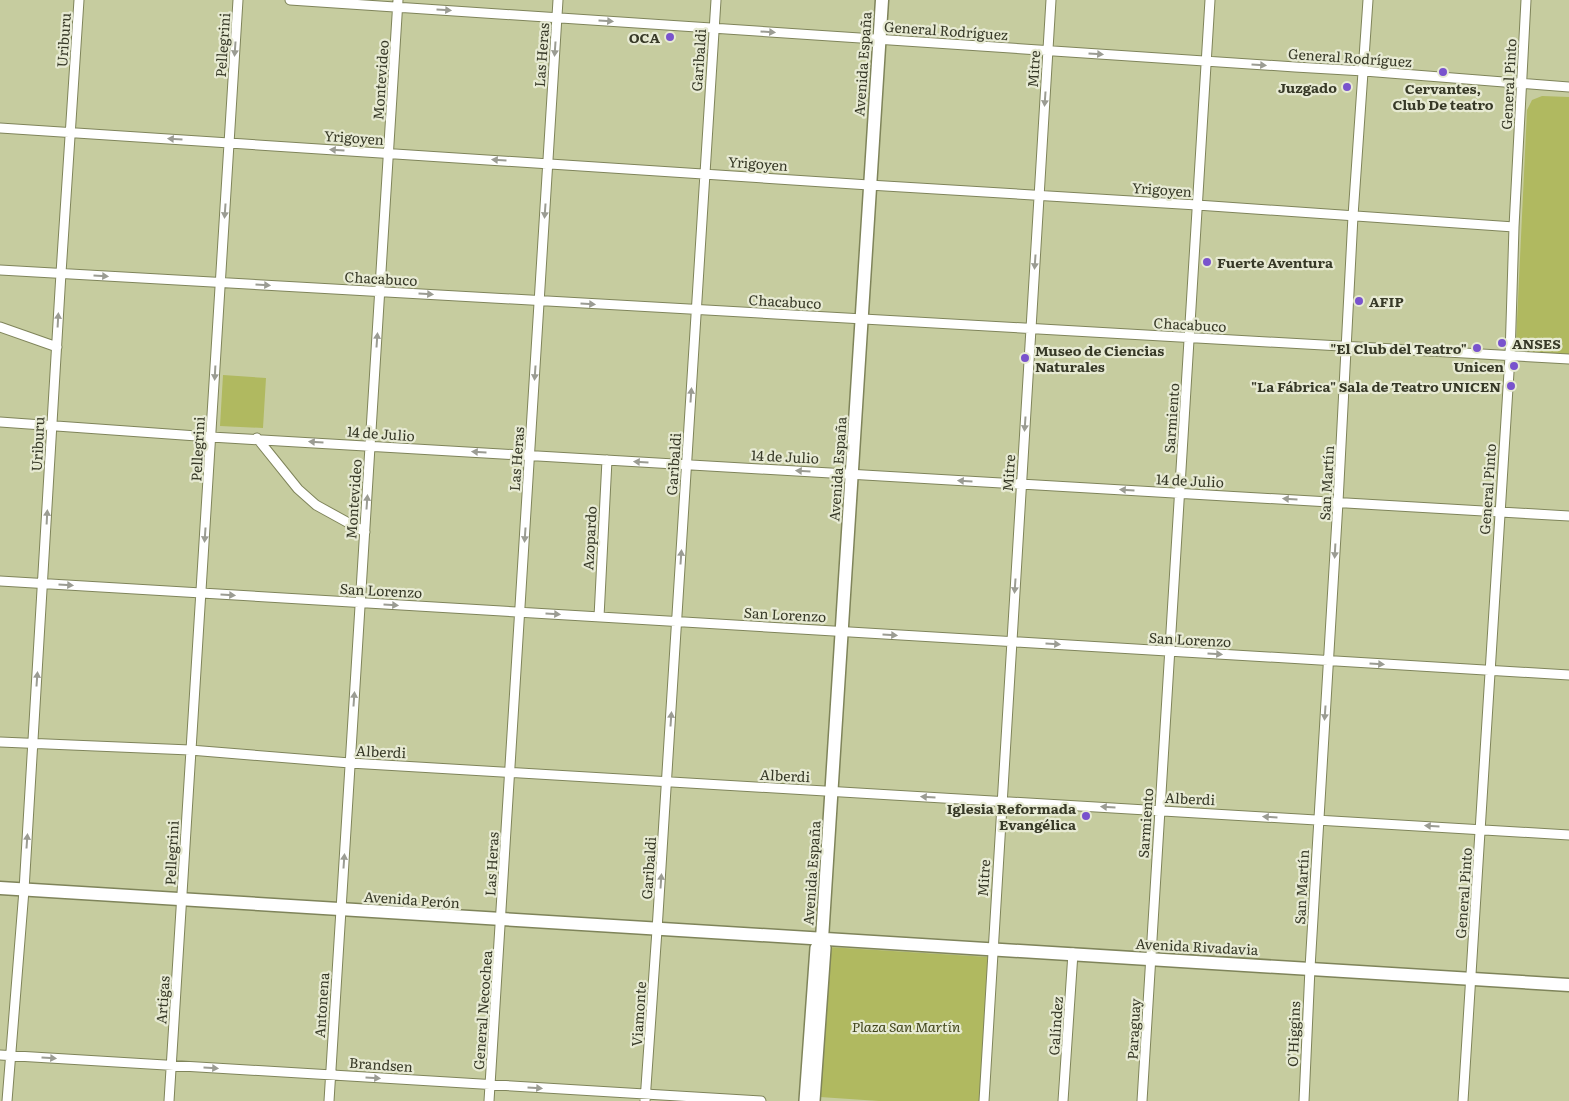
<svg xmlns="http://www.w3.org/2000/svg" width="1569" height="1101" font-family="Literata,serif">
<style>
.green{fill:#b0b960}
.lines{fill:none;stroke-linecap:round;stroke-linejoin:round}
.minor-casing{stroke:#7f845a;stroke-width:11}
.tertiary-casing{stroke:#7f845a;stroke-width:14}
.secondary-casing{stroke:#7f845a;stroke-width:15}
.minor{stroke:#fff;stroke-width:9}
.tertiary{stroke:#fff;stroke-width:11}
.secondary{stroke:#fff;stroke-width:12}
.oneway{fill:#9b9c93}
.poi-dot{fill:#7953cd;stroke:#e7ead3;stroke-width:2}
.labels{text-anchor:middle;dominant-baseline:central;stroke-width:4.5;stroke-linejoin:round;paint-order:stroke}
.street-label{font-size:14px;fill:#373927;stroke:#e7ead3}
.poi-label{font-size:14px;font-weight:bold;fill:#373927;stroke:#e7ead3;text-anchor:end}
.park-label{font-size:14px;font-style:italic;fill:#3f4319;stroke:#e7ead3}
</style>
<rect width="100%" height="100%" fill="#c6cc9f"/>
<path class="green" d="M1542 96 1569 97V355C1553 354 1525 359 1516 343L1527 110 1532 100Z
M223 375 266 378 263 428 220 426Z
M829 947 988 957 980 1101H879L820 1097Z"/>
<g class="lines">
<g class="minor-casing">
<path id="minor" d="M290 0 1295 67 1364 71 1569 87
M0 128 869 185 1197 205 1514 227
M0 270 1569 359
M0 327 57 347
M0 422 211 437 1569 516
M257 438 298 489 316 505 365 532
M0 581 1569 675
M599 617 607 460
M0 742 190 750 350 763 1569 835
M0 1055 761 1101
M7 1101 24 890 61 273 79 0
M169 1101 238 0
M329 1101 398 0
M489 1101 558 0
M645 1101 657 930 716 0
M984 1101 1051 0
M1063 1101 1073 953
M1142 1101 1210 0
M1304 1101 1310 968 1338 502 1353 216 1368 0
M1463 1101 1510 356 1514 227 1526 0"/>
</g>
<g class="tertiary-casing">
<path id="tertiary" d="M805 1101 816 948 822 939
M814 1101 825 948 822 939"/>
</g>
<g class="secondary-casing">
<path id="secondary" d="M0 888 1569 985
M822 939 882 0"/>
</g>
<use href="#minor" class="minor"/>
<use href="#tertiary" class="tertiary"/>
<use href="#secondary" class="secondary"/>
</g>
<defs><path id="oneway-solid" d="M-6-.8H1V-3.2L6.5 0L1 3.2V.8H-6Z" transform="scale(1.25)"/></defs>
<g class="oneway">
<use href="#oneway-solid" transform="translate(444 10) rotate(4)"/>
<use href="#oneway-solid" transform="translate(606 21) rotate(4)"/>
<use href="#oneway-solid" transform="translate(768 32) rotate(4)"/>
<use href="#oneway-solid" transform="translate(235 49) rotate(94)"/>
<use href="#oneway-solid" transform="translate(555 49) rotate(94)"/>
<use href="#oneway-solid" transform="translate(1096 54) rotate(4)"/>
<use href="#oneway-solid" transform="translate(1259 65) rotate(4)"/>
<use href="#oneway-solid" transform="translate(1045 99) rotate(94)"/>
<use href="#oneway-solid" transform="translate(175 139) rotate(-176)"/>
<use href="#oneway-solid" transform="translate(337 150) rotate(-176)"/>
<use href="#oneway-solid" transform="translate(499 160) rotate(-176)"/>
<use href="#oneway-solid" transform="translate(225 211) rotate(94)"/>
<use href="#oneway-solid" transform="translate(545 211) rotate(94)"/>
<use href="#oneway-solid" transform="translate(1035 262) rotate(94)"/>
<use href="#oneway-solid" transform="translate(101 276) rotate(3)"/>
<use href="#oneway-solid" transform="translate(263 285) rotate(3)"/>
<use href="#oneway-solid" transform="translate(426 294) rotate(3)"/>
<use href="#oneway-solid" transform="translate(588 304) rotate(3)"/>
<use href="#oneway-solid" transform="translate(58 320) rotate(-87)"/>
<use href="#oneway-solid" transform="translate(377 340) rotate(-86)"/>
<use href="#oneway-solid" transform="translate(215 373) rotate(93)"/>
<use href="#oneway-solid" transform="translate(535 373) rotate(94)"/>
<use href="#oneway-solid" transform="translate(691 395) rotate(-86)"/>
<use href="#oneway-solid" transform="translate(1025 424) rotate(94)"/>
<use href="#oneway-solid" transform="translate(316 442) rotate(-176)"/>
<use href="#oneway-solid" transform="translate(479 452) rotate(-177)"/>
<use href="#oneway-solid" transform="translate(641 462) rotate(-177)"/>
<use href="#oneway-solid" transform="translate(803 471) rotate(-177)"/>
<use href="#oneway-solid" transform="translate(965 481) rotate(-177)"/>
<use href="#oneway-solid" transform="translate(1127 490) rotate(-177)"/>
<use href="#oneway-solid" transform="translate(1290 499) rotate(-177)"/>
<use href="#oneway-solid" transform="translate(367 502) rotate(-86)"/>
<use href="#oneway-solid" transform="translate(47 517) rotate(-87)"/>
<use href="#oneway-solid" transform="translate(205 535) rotate(94)"/>
<use href="#oneway-solid" transform="translate(525 535) rotate(94)"/>
<use href="#oneway-solid" transform="translate(1335 551) rotate(93)"/>
<use href="#oneway-solid" transform="translate(681 557) rotate(-86)"/>
<use href="#oneway-solid" transform="translate(66 585) rotate(3)"/>
<use href="#oneway-solid" transform="translate(1015 586) rotate(94)"/>
<use href="#oneway-solid" transform="translate(228 595) rotate(3)"/>
<use href="#oneway-solid" transform="translate(391 605) rotate(3)"/>
<use href="#oneway-solid" transform="translate(553 614) rotate(3)"/>
<use href="#oneway-solid" transform="translate(890 635) rotate(3)"/>
<use href="#oneway-solid" transform="translate(1053 644) rotate(3)"/>
<use href="#oneway-solid" transform="translate(1215 654) rotate(3)"/>
<use href="#oneway-solid" transform="translate(1377 664) rotate(4)"/>
<use href="#oneway-solid" transform="translate(37 679) rotate(-86)"/>
<use href="#oneway-solid" transform="translate(354 699) rotate(-86)"/>
<use href="#oneway-solid" transform="translate(1325 713) rotate(94)"/>
<use href="#oneway-solid" transform="translate(671 719) rotate(-86)"/>
<use href="#oneway-solid" transform="translate(928 797) rotate(-177)"/>
<use href="#oneway-solid" transform="translate(1108 807) rotate(-177)"/>
<use href="#oneway-solid" transform="translate(1270 817) rotate(-177)"/>
<use href="#oneway-solid" transform="translate(1432 826) rotate(-177)"/>
<use href="#oneway-solid" transform="translate(27 841) rotate(-86)"/>
<use href="#oneway-solid" transform="translate(344 861) rotate(-86)"/>
<use href="#oneway-solid" transform="translate(661 881) rotate(-86)"/>
<use href="#oneway-solid" transform="translate(49 1058) rotate(4)"/>
<use href="#oneway-solid" transform="translate(211 1068) rotate(3)"/>
<use href="#oneway-solid" transform="translate(373 1078) rotate(4)"/>
<use href="#oneway-solid" transform="translate(535 1088) rotate(4)"/>
</g>
<g class="poi-dot">
<circle cx="670" cy="37" r="5"/>
<circle cx="1443" cy="72" r="5"/>
<circle cx="1347" cy="87" r="5"/>
<circle cx="1207" cy="262" r="5"/>
<circle cx="1359" cy="301" r="5"/>
<circle cx="1502" cy="343" r="5"/>
<circle cx="1477" cy="348" r="5"/>
<circle cx="1025" cy="358" r="5"/>
<circle cx="1514" cy="366" r="5"/>
<circle cx="1511" cy="386" r="5"/>
<circle cx="1086" cy="816" r="5"/>
</g>
<g class="labels">
<g class="street-label">
<text transform="translate(946 30) rotate(4)">General Rodríguez</text>
<text transform="translate(63 40) rotate(-86)">Uriburu</text>
<text transform="translate(222 45) rotate(-86)">Pellegrini</text>
<text transform="translate(541 55) rotate(-86)">Las Heras</text>
<text transform="translate(1350 57) rotate(4)">General Rodríguez</text>
<text transform="translate(698 60) rotate(-86)">Garibaldi</text>
<text transform="translate(862 64) rotate(-86)">Avenida España</text>
<text transform="translate(1033 69) rotate(-86)">Mitre</text>
<text transform="translate(380 80) rotate(-86)">Montevideo</text>
<text transform="translate(1508 84) rotate(-87)">General Pinto</text>
<text transform="translate(354 137) rotate(4)">Yrigoyen</text>
<text transform="translate(758 163) rotate(4)">Yrigoyen</text>
<text transform="translate(1162 189) rotate(4)">Yrigoyen</text>
<text transform="translate(381 278) rotate(3)">Chacabuco</text>
<text transform="translate(785 301) rotate(3)">Chacabuco</text>
<text transform="translate(1190 324) rotate(3)">Chacabuco</text>
<text transform="translate(1171 418) rotate(-86)">Sarmiento</text>
<text transform="translate(381 433) rotate(4)">14 de Julio</text>
<text transform="translate(37 444) rotate(-87)">Uriburu</text>
<text transform="translate(197 449) rotate(-87)">Pellegrini</text>
<text transform="translate(785 456) rotate(3)">14 de Julio</text>
<text transform="translate(516 459) rotate(-86)">Las Heras</text>
<text transform="translate(673 464) rotate(-86)">Garibaldi</text>
<text transform="translate(837 469) rotate(-86)">Avenida España</text>
<text transform="translate(1008 473) rotate(-86)">Mitre</text>
<text transform="translate(1190 480) rotate(3)">14 de Julio</text>
<text transform="translate(1326 483) rotate(-87)">San Martín</text>
<text transform="translate(1487 489) rotate(-86)">General Pinto</text>
<text transform="translate(353 499) rotate(-86)">Montevideo</text>
<text transform="translate(589 538) rotate(-87)">Azopardo</text>
<text transform="translate(381 590) rotate(3)">San Lorenzo</text>
<text transform="translate(785 614) rotate(3)">San Lorenzo</text>
<text transform="translate(1190 639) rotate(3)">San Lorenzo</text>
<text transform="translate(381 751) rotate(3)">Alberdi</text>
<text transform="translate(785 775) rotate(3)">Alberdi</text>
<text transform="translate(1190 798) rotate(3)">Alberdi</text>
<text transform="translate(1145 823) rotate(-86)">Sarmiento</text>
<text transform="translate(171 853) rotate(-87)">Pellegrini</text>
<text transform="translate(491 864) rotate(-87)">Las Heras</text>
<text transform="translate(648 868) rotate(-86)">Garibaldi</text>
<text transform="translate(811 873) rotate(-86)">Avenida España</text>
<text transform="translate(983 878) rotate(-86)">Mitre</text>
<text transform="translate(1301 887) rotate(-87)">San Martín</text>
<text transform="translate(1463 893) rotate(-86)">General Pinto</text>
<text transform="translate(412 899) rotate(4)">Avenida Perón</text>
<text transform="translate(1197 946) rotate(3)">Avenida Rivadavia</text>
<text transform="translate(162 1000) rotate(-86)">Artigas</text>
<text transform="translate(321 1005) rotate(-86)">Antonena</text>
<text transform="translate(482 1010) rotate(-86)">General Necochea</text>
<text transform="translate(638 1014) rotate(-86)">Viamonte</text>
<text transform="translate(1055 1026) rotate(-86)">Galíndez</text>
<text transform="translate(1133 1029) rotate(-87)">Paraguay</text>
<text transform="translate(1293 1034) rotate(-88)">O'Higgins</text>
<text transform="translate(381 1064) rotate(4)">Brandsen</text>
</g>
<g class="poi-label">
<text x="660" y="37">OCA</text>
<text x="1337" y="87">Juzgado</text>
<text x="1443" y="88" text-anchor="middle">Cervantes,<tspan x="1443" dy="16">Club De teatro</tspan></text>
<text x="1217" y="262" text-anchor="start">Fuerte Aventura</text>
<text x="1369" y="301" text-anchor="start">AFIP</text>
<text x="1512" y="343" text-anchor="start">ANSES</text>
<text x="1467" y="348">"El Club del Teatro"</text>
<text x="1035" y="350" text-anchor="start">Museo de Ciencias<tspan x="1035" dy="16">Naturales</tspan></text>
<text x="1504" y="366">Unicen</text>
<text x="1501" y="386">"La Fábrica" Sala de Teatro UNICEN</text>
<text x="1076" y="808">Iglesia Reformada<tspan x="1076" dy="16">Evangélica</tspan></text>
</g>
<g class="park-label">
<text x="906" y="1026">Plaza San Martín</text>
</g>
</g>
</svg>
